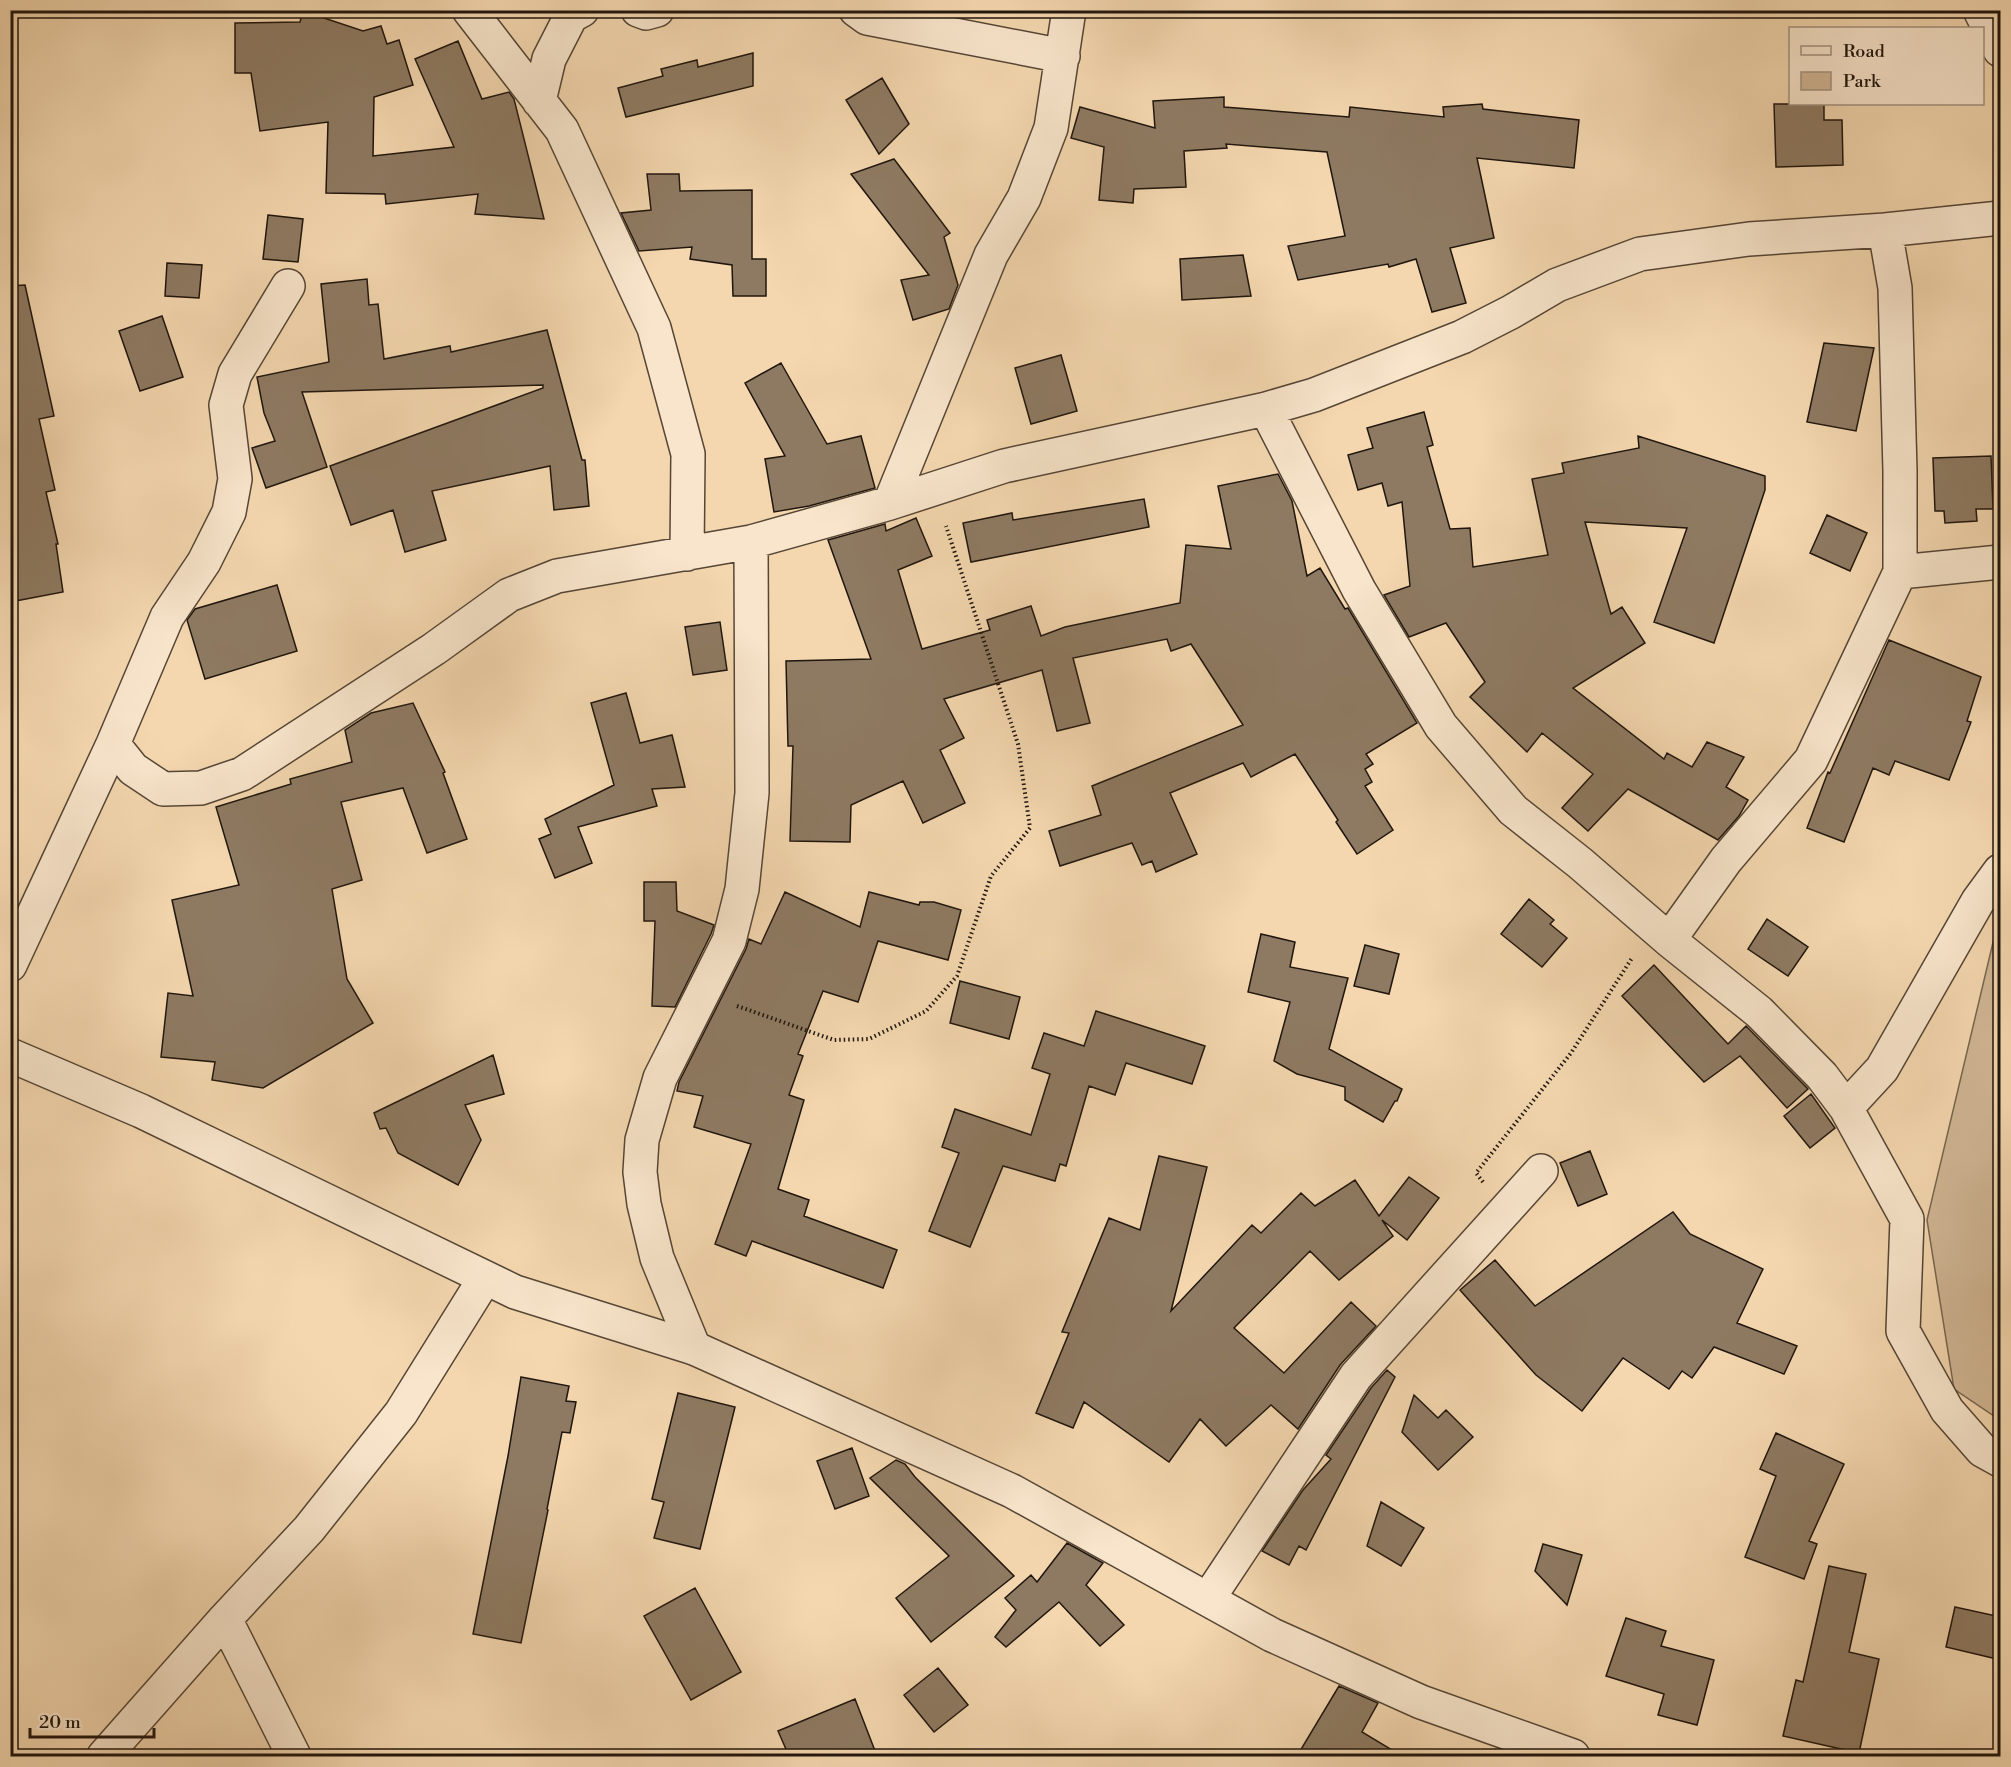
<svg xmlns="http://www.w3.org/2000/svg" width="2011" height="1767" font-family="'Libre Bodoni',serif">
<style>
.green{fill:#d0b694;stroke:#786651;stroke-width:1.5}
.building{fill:#8e7a62;stroke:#20160e;stroke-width:1.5}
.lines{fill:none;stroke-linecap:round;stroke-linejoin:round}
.minor-casing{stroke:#554636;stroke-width:36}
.tertiary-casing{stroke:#554636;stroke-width:36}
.path{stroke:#20160e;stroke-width:4;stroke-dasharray:1.5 3;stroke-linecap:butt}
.minor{stroke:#f8e5cb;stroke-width:33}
.tertiary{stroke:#f8e5cb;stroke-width:33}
</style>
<rect width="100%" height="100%" fill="#f4d7af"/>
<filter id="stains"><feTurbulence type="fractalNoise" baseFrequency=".00333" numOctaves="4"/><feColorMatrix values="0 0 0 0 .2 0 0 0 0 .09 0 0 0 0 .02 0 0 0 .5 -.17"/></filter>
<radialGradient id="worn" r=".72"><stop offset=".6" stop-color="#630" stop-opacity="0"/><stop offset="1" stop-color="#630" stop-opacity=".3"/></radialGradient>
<path class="green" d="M2000 913V1420L1954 1389 1927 1220Z"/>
<path class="building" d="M303 11 363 31 381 26 387 44 399 40 413 85 374 97 373 156 454 147 415 59 458 41 482 99 509 92 514 99 544 219 475 214 478 194 386 204 385 194 326 193 328 122 260 131 251 73H235V23L300 22Z
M753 53V86L626 117 618 88 663 76 661 69 697 60 698 67Z
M882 78 909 124 879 154 846 100Z
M1224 97V107L1349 117 1350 107 1444 117 1443 107 1482 104 1483 109 1579 120 1574 168 1477 158 1494 238 1450 248 1466 303 1432 312 1416 259 1389 267 1388 264 1298 280 1288 246 1345 236 1327 152 1226 144 1227 148 1184 151 1186 187 1134 189 1133 203 1099 200 1104 147 1071 138 1080 107 1155 128 1153 101Z
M1774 104H1824V120H1842L1843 165 1776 167Z
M894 159 950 233 944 237 958 285 949 309 913 320 901 280 929 275 851 174Z
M647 174H679L680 191 752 190V259H766V296H733L732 265 690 259 692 247 639 251 621 213 651 210Z
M268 215 303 219 298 262 263 259Z
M1243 255 1251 296 1182 300 1180 259Z
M167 263 202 265 199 298 165 296Z
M367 279 369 305 378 304 384 359 450 346 451 352 547 330 582 460H585L589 506 554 510 550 466 432 491 446 540 405 552 393 510 351 525 330 466 543 388V385L302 392 327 467 266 488 252 448 275 441 264 413 257 377 329 362 321 284Z
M25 285 54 416 39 419 55 490 46 492 58 544H56L63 592 10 602V286Z
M162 316 183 377 140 391 119 331Z
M1824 343 1874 348 1856 431 1807 422Z
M1061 355 1077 411 1031 424 1015 368Z
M781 363 827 444 861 436 875 488 809 506 774 512 765 459 785 456 745 383Z
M1424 412 1433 445 1427 447 1450 529 1470 528 1473 567 1548 555 1532 479 1564 473 1562 463 1639 448 1638 436 1765 476V490L1714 643 1654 622 1687 528 1585 522 1611 614 1622 607 1645 643 1573 688 1664 759 1667 753 1692 767 1707 742 1744 757 1726 787 1748 800 1739 816 1718 840 1628 789 1588 831 1562 808 1593 774 1542 733 1527 752 1470 697 1485 682 1446 623 1409 637 1384 595 1410 586 1402 502 1388 506 1382 483 1358 490 1348 455 1373 448 1367 428Z
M1991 456 1993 509H1976L1977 521 1945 523 1944 511H1935L1933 458Z
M1278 474 1292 501 1307 576 1320 568 1345 609 1348 608 1417 723 1366 754 1373 764 1365 769 1372 782 1365 786 1393 830 1357 854 1336 822 1338 820 1295 754 1251 777 1243 763 1170 793 1197 854 1156 872 1152 861 1142 865 1132 843 1060 866 1049 831 1101 815 1092 786 1243 725 1191 644 1171 651 1167 639 1073 658 1090 723 1057 731 1042 670 944 699 964 738 940 750 965 803 923 823 903 781 851 805 850 842 790 841 793 746H788L786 661 871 659 828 540 885 524 886 531 916 518 932 556 898 570 922 649 990 630 987 620 1031 606 1041 636 1065 627 1180 603 1186 545 1231 549 1218 486Z
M1144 499 1149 527 971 562 963 523 1012 513 1013 520Z
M1827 515 1867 533 1850 571 1810 553Z
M277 585 297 651 205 679 187 620 195 609Z
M720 622 727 670 693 675 685 627Z
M1889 640 1981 677 1967 721 1971 722 1949 780 1895 761 1889 775 1873 768 1844 842 1807 828 1828 772 1830 773Z
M626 693 640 743 672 735 685 787 652 789 657 806 578 827 592 863 555 878 539 839 551 834 545 819 614 785 591 703Z
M413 703 445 772 443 773 467 839 427 853 403 788 341 802 362 880 332 889 347 979 373 1023 263 1088 212 1080 215 1062 161 1057 168 993 193 996 172 900 239 885 216 807 291 784 290 779 352 762 345 730 371 713Z
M644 882H676L677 911 714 925 711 934 675 1007 652 1006 655 921H644Z
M785 892 860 927 869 892 919 905 920 902H934L961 910 948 960 878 941 858 1002 823 991 798 1054 803 1056 789 1095 804 1100 778 1189 809 1200 804 1216 897 1250 883 1288 752 1241 746 1256 715 1244 751 1144 694 1127 703 1096 677 1091 679 1082 746 949 749 939 761 944Z
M1529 899 1554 920 1550 924 1567 938 1542 967 1501 934Z
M1767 919 1808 947 1788 976 1748 949Z
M1261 934 1295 942 1290 967 1348 978 1329 1049 1402 1089 1397 1101H1395L1383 1122 1345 1100V1087L1297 1074 1274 1061 1290 1002 1248 992Z
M1365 945 1399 954 1389 994 1354 986Z
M1654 965 1728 1044 1746 1026 1808 1089 1787 1108 1740 1056 1704 1082 1622 996Z
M960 981 1020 997 1009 1039 950 1023Z
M1096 1011 1205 1046 1192 1084 1126 1063 1115 1095 1089 1086 1066 1166 1060 1164 1055 1181 1003 1166 970 1247 929 1231 959 1153 942 1147 955 1109 1031 1135 1050 1074 1032 1068 1044 1033 1084 1046Z
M493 1055 504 1094 465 1105 481 1140 458 1185 398 1153 386 1128 380 1129 374 1113Z
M1811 1094 1835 1128 1810 1148 1784 1116Z
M1590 1151 1607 1194 1578 1206 1560 1163Z
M1159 1156 1207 1167 1171 1311 1252 1225 1261 1233 1301 1193 1315 1206 1355 1180 1379 1216 1409 1177 1439 1198 1407 1240 1382 1220 1393 1236 1339 1280 1310 1251 1234 1328 1284 1373 1351 1302 1376 1326 1340 1365 1298 1429 1271 1405 1226 1446 1200 1419 1169 1462 1084 1402 1073 1428 1036 1413 1069 1333 1062 1332 1109 1218 1140 1230Z
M1673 1212 1690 1234 1763 1269 1737 1323 1797 1346 1784 1374 1714 1347 1692 1378 1682 1371 1669 1389 1623 1358 1582 1411 1536 1375 1460 1290 1495 1260 1535 1306Z
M1387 1370 1395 1377 1306 1550 1299 1546 1289 1565 1262 1551 1303 1490 1331 1459 1326 1455 1371 1388Z
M521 1377 569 1386 566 1401 576 1402 570 1433 562 1432 547 1509 548 1510 521 1643 473 1634 508 1456Z
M678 1393 735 1407 700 1549 654 1538 664 1502 652 1499Z
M1414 1395 1438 1418 1446 1410 1473 1437 1438 1470 1402 1432Z
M1776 1433 1844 1464 1809 1541 1817 1544 1804 1579 1745 1557 1776 1476 1760 1469Z
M852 1448 869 1496 835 1509 817 1461Z
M896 1460 905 1464 915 1477 1014 1576 931 1642 896 1598 949 1556 870 1478Z
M1381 1502 1424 1528 1401 1566 1367 1546Z
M1067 1543 1103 1563 1086 1585 1124 1625 1100 1646 1059 1602 1006 1647 995 1637 1016 1610 1005 1598 1031 1575 1037 1582Z
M1543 1544 1582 1555 1567 1605 1535 1571Z
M1829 1566 1866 1574 1849 1652 1879 1659 1859 1753 1783 1736 1796 1680 1803 1682Z
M695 1588 741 1672 691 1700 644 1616Z
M1955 1607 2001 1617V1660L1946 1647Z
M1626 1618 1666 1631 1661 1646 1714 1660 1697 1725 1658 1715 1664 1694 1606 1676Z
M938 1668 968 1705 934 1732 904 1695Z
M1339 1686 1378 1703 1362 1732 1402 1756H1297Z
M855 1699 877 1756H789L778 1731Z"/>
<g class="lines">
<g class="minor-casing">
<path id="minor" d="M469 10 562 130 654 328 688 454 687 554
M638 10 646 13 657 10
M856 10 867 18 1063 56
M1980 10 2000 50
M539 101 549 59 571 16 582 10
M1266 409 1359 590 1441 726 1513 810 1580 863 1669 940 1759 1012 1822 1076 1846 1108 1907 1219 1903 1331 1947 1410 1982 1450 2000 1460
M890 503 991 255 1024 198 1051 128 1069 10
M1900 572 2000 562
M113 744 133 769 163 789 201 788 242 774 434 649 509 595 557 576 751 542 890 503 1004 466 1266 409 1314 395 1462 337 1511 312 1557 285 1640 254 1749 239 1885 230 2000 218
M1669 940 1726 860 1811 760 1900 572V471L1895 288 1885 230
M10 965 113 744 167 617 204 562 229 512 235 479 226 405 235 374 288 286
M1846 1108 1882 1069 1978 901 2000 871
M694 1348 657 1258 644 1204 640 1172 642 1140 660 1078 729 941 742 889 752 793 751 542
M1208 1599 1356 1376 1541 1171
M225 1619 294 1756
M104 1756 225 1619 309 1529 401 1413 485 1278"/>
</g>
<g class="tertiary-casing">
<path id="tertiary" d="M10 1055 141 1111 515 1292 694 1348 1012 1491 1272 1635 1421 1702 1573 1756"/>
</g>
<path class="path" d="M737 1006 834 1040 869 1039 926 1011 957 976 991 876 1030 828 1018 744 946 526
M1483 1182 1476 1173 1571 1053 1632 958"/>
<use href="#minor" class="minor"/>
<use href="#tertiary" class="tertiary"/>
</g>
<rect width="2011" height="1767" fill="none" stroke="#f4d7af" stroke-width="36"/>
<rect x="12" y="12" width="1987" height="1743" fill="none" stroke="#20160e" stroke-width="3"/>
<rect x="18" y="18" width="1975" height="1731" fill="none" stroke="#20160e" stroke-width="1.5"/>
<rect x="1789" y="27" width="195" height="78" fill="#f8e5cb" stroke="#a2927f" stroke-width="1.5"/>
<rect x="1801" y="46" width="30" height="9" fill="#f8e5cb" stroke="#a2927f" stroke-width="1.5"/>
<text x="1843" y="57" font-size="18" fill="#20160e">Road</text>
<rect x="1801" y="72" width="30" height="18" fill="#d0b694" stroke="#a2927f" stroke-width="1.5"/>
<text x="1843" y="87" font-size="18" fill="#20160e">Park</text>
<path d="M30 1728v9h124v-9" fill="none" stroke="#20160e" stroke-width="3"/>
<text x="39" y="1728" font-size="18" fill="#20160e" stroke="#f8e5cb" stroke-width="4.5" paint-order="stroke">20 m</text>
<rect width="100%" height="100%" filter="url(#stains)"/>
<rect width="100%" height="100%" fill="url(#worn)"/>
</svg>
